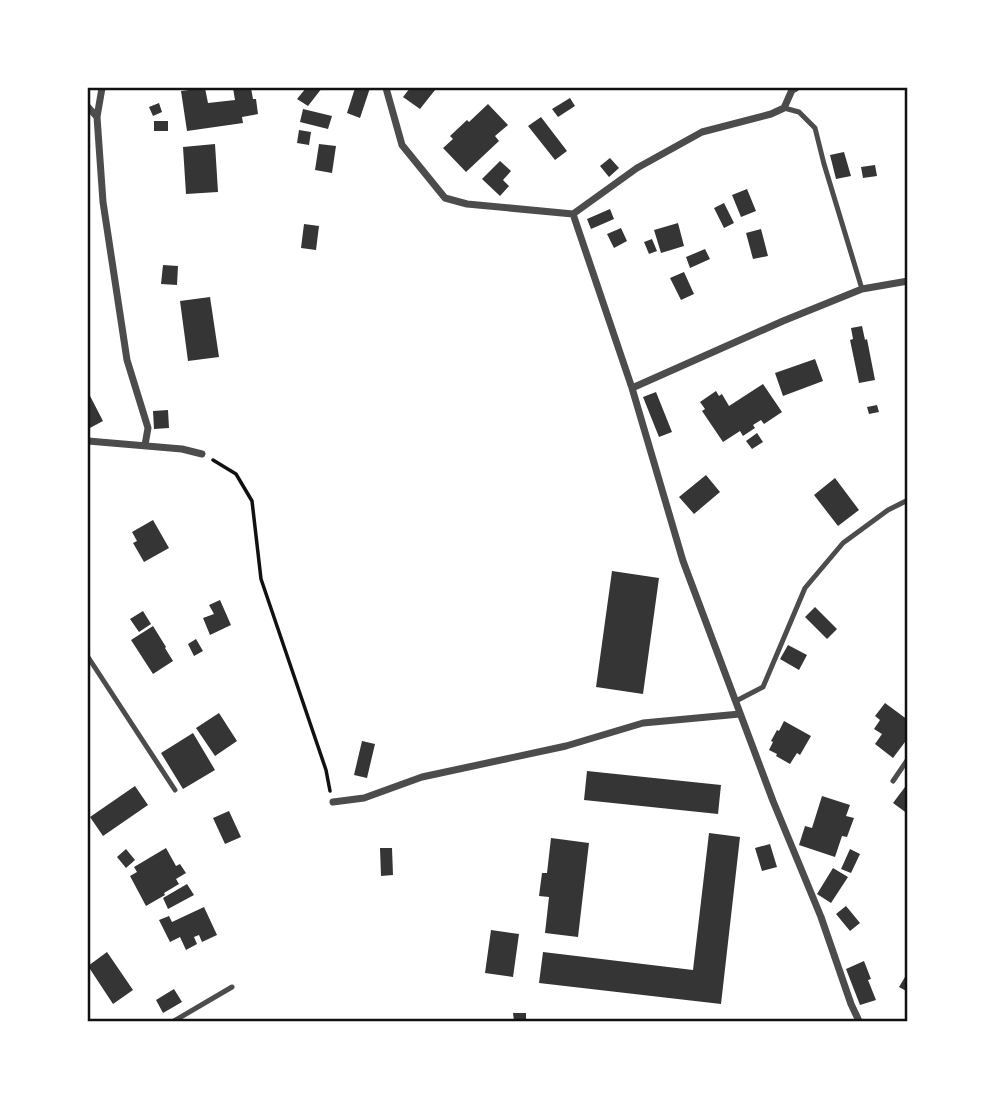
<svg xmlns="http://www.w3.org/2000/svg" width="995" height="1109" font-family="Manrope,sans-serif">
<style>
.building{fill:#353535}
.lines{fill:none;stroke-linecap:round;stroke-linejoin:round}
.path{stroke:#111;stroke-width:3.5}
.service{stroke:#4c4c4c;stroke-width:5}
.minor{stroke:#4c4c4c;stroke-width:7}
.neatline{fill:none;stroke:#111;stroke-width:2.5}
</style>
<rect width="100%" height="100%" fill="#fff"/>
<path class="building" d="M205 88 208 103 235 100 233 88H251L253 99H256L258 114 242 117 243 123 187 131 181 91Z
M306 88H322L308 106 297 99Z
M355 88H370L360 118 347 113Z
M410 88H432L435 90 420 109 403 97Z
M570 98 575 106 558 117 552 109Z
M159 103 162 112 153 116 149 107Z
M488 104 508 125 495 136 499 141 466 172 443 148 453 139 450 136 467 120 469 122Z
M303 109 332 116 328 129 300 122Z
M541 117 567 151 555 160 528 126Z
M154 121H168V131H154Z
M299 130 311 132 309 145 297 143Z
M215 144 218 192 186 194 183 147Z
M319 144 336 146 332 173 315 170Z
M844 152 851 176 836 179 830 155Z
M610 158 619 168 609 177 600 166Z
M500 161 511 171 503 180 509 186 500 196 482 179Z
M875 165 877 176 863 178 861 167Z
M747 189 756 211 741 217 732 195Z
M724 203 734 223 724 228 714 208Z
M610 209 614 219 591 229 587 219Z
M678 223 684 246 661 253 654 230Z
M304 224 319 226 316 250 301 248Z
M621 228 627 241 614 248 607 234Z
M761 229 768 256 753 259 746 233Z
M652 239 657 251 649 254 644 242Z
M705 249 710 259 690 268 686 257Z
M163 265 178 266 177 285 161 284Z
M684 272 694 294 681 300 670 278Z
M210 297 219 357 188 361 180 301Z
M862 326 865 340 867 339 875 380 859 383 850 340 853 339 851 328Z
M815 359 823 381 783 396 775 373Z
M763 384 782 412 764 424 761 420 753 425 755 428 743 436 740 431 723 442 702 411 705 409 700 402 716 391 719 396 722 394 729 406Z
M88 392 103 421 88 429Z
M656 392 672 432 659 437 643 397Z
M877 405 879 412 869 414 867 407Z
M168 410 169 428 154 429 153 411Z
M757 433 763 442 752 449 746 441Z
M706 475 720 492 694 514 679 497Z
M835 478 859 510 838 526 814 495Z
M153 520 169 548 144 562 133 543 137 541 132 532Z
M612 571 659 578 643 694 596 687Z
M220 600 231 625 210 635 203 618 214 614 209 605Z
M815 607 837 629 827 639 805 617Z
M143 611 151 624 139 632 130 619Z
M153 626 166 647 165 648 173 661 153 674 131 640Z
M196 639 203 651 194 656 188 644Z
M788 645 807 655 799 670 780 659Z
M885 703 908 720V738L893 758 875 744 882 734 874 729 880 720 875 716Z
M219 713 237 741 215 756 196 728Z
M784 721 811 736 800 755 797 753 790 764 776 756 777 754 769 750 773 742 771 741 777 730 779 731Z
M193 733 215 770 183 789 161 753Z
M362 741 375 744 367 778 354 775Z
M587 771 721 785 718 814 584 800Z
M908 783V814L893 803Z
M135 786 148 805 103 836 90 817Z
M822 796 850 805 846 816 854 818 847 837 842 836 835 857 799 845 805 826 812 828Z
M229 811 241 837 225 844 213 818Z
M709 833 740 837 721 1004 539 983 543 952 693 970Z
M551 838 589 843 578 937 545 933 549 897 539 896 542 873H547Z
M770 844 777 867 762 871 755 848Z
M166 848 176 866 180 864 186 873 176 879 179 884 164 893 165 895 146 906 130 876 137 872 134 867Z
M380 848H392L393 875 381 876Z
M126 849 135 860 126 868 117 857Z
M850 849 860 854 851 873 841 869Z
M833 868 848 877 831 903 817 894Z
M187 884 194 895 168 909 163 898Z
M846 906 860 923 850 931 836 914Z
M204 907 217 935 202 942 199 935 194 937 197 944 186 950 180 937 170 942 159 920 169 916 172 922Z
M491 930 519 934 513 977 485 973Z
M107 952 133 990 113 1004 88 966Z
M864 961 871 979 868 980 876 1000 860 1005 846 969Z
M908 972V992L899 987Z
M174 989 182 1002 163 1013 156 1000Z
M513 1013H526V1021H514Z"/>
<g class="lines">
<path class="path" d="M213 460 236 474 252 501 261 579 326 770 330 791"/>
<path class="service" d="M784 108 799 112 815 128 824 164 862 289
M88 657 175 790
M736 701 763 687 805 588 843 543 888 510 908 500
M893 781 908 759
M174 1021 232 987"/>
<path class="minor" d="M102 88 97 117 103 202 127 360 148 428 145 445
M386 88 402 145 445 198 467 204 573 214 632 388 683 561 773 801 821 917 851 1004 859 1021
M88 107 97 117
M573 214 637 168 702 132 771 114 784 108 792 90 796 88
M632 388 783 321 862 289 908 281
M88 441 182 449 202 454
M333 802 364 798 422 777 566 746 643 723 740 714"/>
</g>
<rect width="995" height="1109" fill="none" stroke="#ffffff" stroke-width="178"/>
<rect x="89" y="89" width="817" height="931" class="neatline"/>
</svg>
